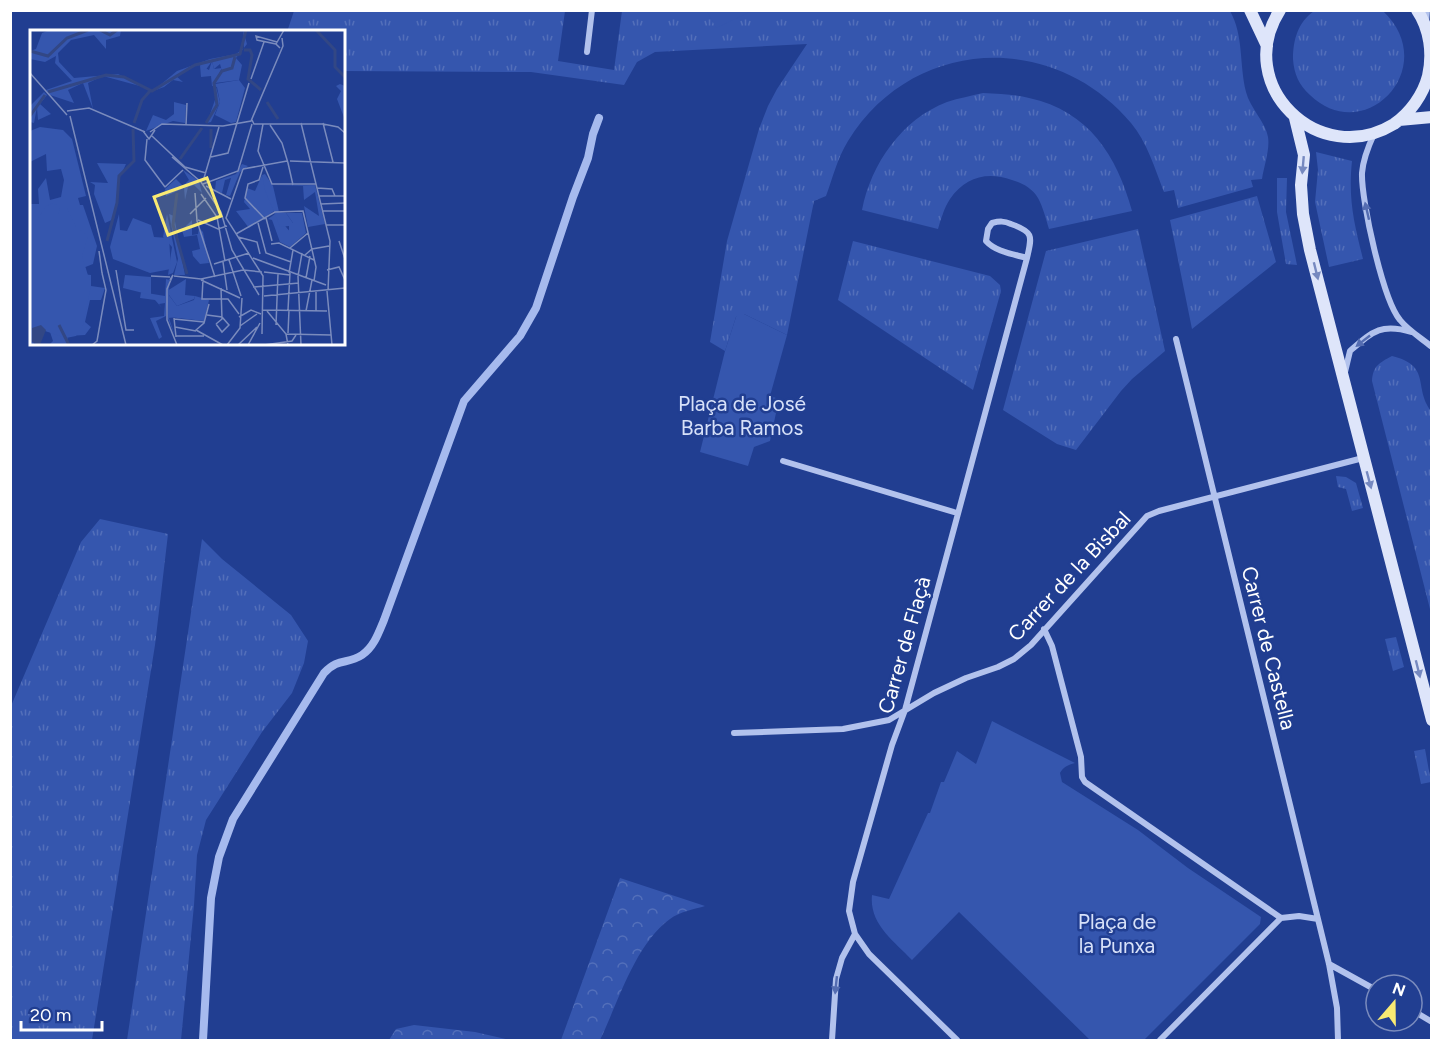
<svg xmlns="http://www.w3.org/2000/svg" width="1442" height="1051" font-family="Figtree,sans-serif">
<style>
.grass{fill:url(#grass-tufts)}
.forest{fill:url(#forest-crowns)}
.green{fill:#3556ae}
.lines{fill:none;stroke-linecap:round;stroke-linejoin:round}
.stream{stroke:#a6baee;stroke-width:8}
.street{stroke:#b2c2ed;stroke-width:6}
.secondary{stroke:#dee5fa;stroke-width:12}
.oneway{fill:#7689c0}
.oneway2{fill:#546cb1}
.labels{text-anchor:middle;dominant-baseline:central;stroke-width:5;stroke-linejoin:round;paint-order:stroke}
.park-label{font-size:21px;fill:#d7e1f9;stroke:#213e91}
.street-label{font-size:21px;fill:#fff;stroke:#213e91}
.inset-river{fill:none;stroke:#324785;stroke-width:3}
.inset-road{fill:none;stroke:#7a8bbd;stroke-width:1.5}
.view{fill:#f9ea73;fill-opacity:0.15;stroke:#f9ea73;stroke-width:3}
.inset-edge{fill:none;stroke:#fff;stroke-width:3}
</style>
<defs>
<pattern id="grass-tufts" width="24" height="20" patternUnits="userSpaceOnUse" patternTransform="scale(1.5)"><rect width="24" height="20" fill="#3556ae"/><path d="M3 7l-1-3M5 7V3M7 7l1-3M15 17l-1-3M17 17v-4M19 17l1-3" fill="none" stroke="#536fba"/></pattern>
<pattern id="forest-crowns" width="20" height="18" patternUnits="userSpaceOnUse" patternTransform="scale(1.5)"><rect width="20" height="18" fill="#3556ae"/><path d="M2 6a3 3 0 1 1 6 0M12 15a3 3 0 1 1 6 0" fill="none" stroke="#536fba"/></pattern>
</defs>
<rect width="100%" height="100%" fill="#213e91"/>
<path class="grass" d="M294 11H565L558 61 614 70 622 11H1230C1244 36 1239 64 1246 92 1250 108 1266 123 1268 137 1270 150 1264 166 1262 179L1251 180 1253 187 1178 208 1174 190 1164 192C1155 169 1147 142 1131 123 1053 30 912 37 848 141 837 159 833 177 826 196L814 201 787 335 744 314 736 317 725 351 710 342 727 241 759 129 768 106 777 89 807 44 655 52 637 62 624 85 531 72 344 71V32H287Z
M1314 11H1383C1442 67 1365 148 1310 95 1299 85 1294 74 1293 59 1293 40 1298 22 1314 11Z
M983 93C999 94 1014 94 1029 98 1089 111 1117 156 1132 211L1049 229C1046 219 1043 207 1038 198 1032 188 1022 183 1012 180 987 171 965 177 950 199 944 208 941 219 938 229L862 210C871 164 902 119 947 102 959 98 971 96 983 93Z
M1316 152 1352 161C1348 199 1354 223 1363 259L1329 267 1315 202 1318 170Z
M1277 178H1287L1286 212 1297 265 1286 264 1277 212Z
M1257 196 1276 262 1192 329 1170 220Z
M1138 229 1165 351 1132 379 1121 391 1076 450 1057 444 1003 410 1046 251Z
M853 241 990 276 1000 285 1001 291 973 390 838 300Z
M1392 356C1432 366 1413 387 1431 411V613L1372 381C1373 366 1379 363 1392 356Z
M1336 476 1346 477 1356 483 1363 508 1352 511 1346 489 1338 487Z
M100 519 168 534 155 645 92 1040H11V706L81 542Z
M202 539 222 559 291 615 308 641 304 663 292 693 262 732 206 820 197 855 194 905 181 1040H127Z
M1396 637 1404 667 1393 671 1385 639Z
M1425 749 1431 782 1421 784 1414 751Z"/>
<path class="forest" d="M620 878 705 906C695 909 679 912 670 919 635 944 618 1003 600 1040H561Z
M414 1025 475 1032 510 1040H389L396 1029Z"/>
<path class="green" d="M707 11H752L716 28Z
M739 314H744L787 335 770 396 779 399 770 441 754 447 748 466 700 452 725 351 736 317Z
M992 721 1075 763C1068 765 1063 767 1060 773L1062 782 1138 830 1188 868 1261 917 1260 924 1144 1040H1090L959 912 912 960C894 941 869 924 872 895L889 899 928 813H930L941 782H944L957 751 976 764Z"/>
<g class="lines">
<path class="stream" d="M203 1040 211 898 219 857 233 819 324 673C339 657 347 665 362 655 374 647 379 632 384 620L464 401 520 336 536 308 573 197 588 158 593 134 599 118"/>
<path class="street" d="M1426 23 1427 10
M587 52 592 10
M1374 134C1368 147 1363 159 1362 173 1361 200 1383 300 1400 320 1408 330 1421 338 1432 347
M1176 339 1329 964 1337 1008 1338 1040
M1345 372 1350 351C1373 331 1381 323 1412 332
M783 461 957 513
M1044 629 1052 646 1081 757 1082 777 1085 782 1281 918
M734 733 843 729 889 720 934 693 966 678 998 667 1014 659 1031 645 1147 516 1159 511 1363 458
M1329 964 1376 990
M1412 1010 1432 1022
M832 1040 836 979 842 958 855 934
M957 1040 869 954 855 934 849 911 853 882 892 745 905 710 1027 258C1032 236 1034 232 1011 224 1004 221 1000 221 992 223L988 229 986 241C996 252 1013 254 1027 258
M1160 1040 1281 918 1299 916 1318 919"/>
<path class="secondary" d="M1250 10 1267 46
M1280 10C1232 85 1319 170 1394 124 1410 113 1423 95 1428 76 1433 54 1430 29 1417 10
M1295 118 1304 155 1301 185 1303 214 1310 250 1432 720
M1399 120 1432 117"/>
</g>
<defs><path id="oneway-solid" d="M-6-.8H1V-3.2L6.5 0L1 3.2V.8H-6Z" transform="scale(1.5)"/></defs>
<g class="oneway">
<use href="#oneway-solid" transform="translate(1303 165) rotate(95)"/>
<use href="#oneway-solid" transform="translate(1316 271) rotate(76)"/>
<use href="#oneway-solid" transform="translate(1369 480) rotate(75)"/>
<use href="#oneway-solid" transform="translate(1418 669) rotate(76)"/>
</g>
<g class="oneway2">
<use href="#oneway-solid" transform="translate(1367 211) rotate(-103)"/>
<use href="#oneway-solid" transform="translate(1363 341) rotate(142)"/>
<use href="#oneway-solid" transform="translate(836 985) rotate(96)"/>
</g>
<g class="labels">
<g class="park-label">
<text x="742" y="403">Plaça de José<tspan x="742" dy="24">Barba Ramos</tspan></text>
<text x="1117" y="921">Plaça de<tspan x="1117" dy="24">la Punxa</tspan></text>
</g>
<g class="street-label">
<text transform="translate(1069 576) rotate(-47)">Carrer de la Bisbal</text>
<text transform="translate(904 645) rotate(-74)">Carrer de Flaçà</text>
<text transform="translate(1269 648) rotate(76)">Carrer de Castella</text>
</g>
</g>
<g transform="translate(30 30)">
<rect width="315" height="315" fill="#213e91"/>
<path d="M182 31 184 39 192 38 184 53 185 54 209 50 215 58 206 92 201 93 185 85 190 72 187 57 182 56 181 46 171 47 170 35 179 40ZM144 72 156 75 155 93 143 91 116 101 123 85 136 90 144 84ZM212 134 218 136 210 142 200 166 196 165 201 148 195 150 192 163 185 160 186 151 206 144ZM153 140 169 151 172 163 164 155 158 157 155 170 154 158 136 166 135 159 146 149 153 156 159 150ZM232 145 244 181 219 198 206 181 220 179 214 172 217 158 225 161ZM285 155 295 194 278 197 274 176 289 186 285 162 274 170 273 156H243ZM256 183H272L276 203 260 217 250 212 242 190 238 189 245 184 262 204 263 193ZM137 184 147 232 143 243 138 245 142 217 133 207ZM139 184 144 186 155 245H144L148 229ZM136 249 140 250 136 286 126 291 132 307 129 309 120 288 134 286 135 273 129 274 132 278 125 270 110 268 111 262 135 266ZM156 249 155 265 165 266 164 269 147 276 139 265V287H145L139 288 145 306 138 289 137 261Z" fill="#3556ae"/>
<path d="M20 0H91L90 6 76 10V19L64 5 41 10 28 23 29 32 44 48 88 44 117 58 73 46 58 53 63 79 53 53 38 60 44 73 20 65 16 60 42 51 25 33 26 26 15 32 0 29V21L6 19 12 3ZM213 0 217 14 206 28 212 35 209 50 185 53 190 72 181 92 177 93 187 64 182 54 192 41 190 34 184 39 182 31 175 41 170 35 165 36 146 46 153 52 143 50 134 57 123 61 147 41 180 29 206 24 214 18ZM310 54 315 56V90L307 69 311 61 306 56ZM14 62 17 65 10 74 21 84 8 90 7 77 4 93 0 92V76ZM10 97 33 100 42 109 56 166 48 168 50 175H53L67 216 63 234 53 238 52 244 61 245V256L75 258 71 270H60L55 292 61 297 55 305 37 306 39 315H19L23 311 20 302 0 296V174H9L8 159 16 148 20 170 31 167 34 150 31 139 17 141 16 124 0 132V101ZM67 133 96 134 90 147 84 189 75 193 64 164 65 155 60 152 78 153ZM235 144 243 156 249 182 256 183 263 193V204H259V196L250 197 235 160 232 145ZM89 184 90 200 97 201 103 188 121 195 124 207 139 208 141 239 120 243 83 229 80 217ZM162 190V205L168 204 169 198 173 202 179 233 170 234 163 226 162 221 170 219 167 205 154 207 152 200ZM138 264 147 276 164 270 165 266 179 270 174 291 139 287Z" fill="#3556ae"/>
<path d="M95 245 121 247V265L93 258Z" fill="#3556ae"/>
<path d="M23 173 28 176V184L30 178H37L46 197 58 206 52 226 61 255 53 295 46 306 36 308 12 300 3 308 4 315H0V190H7L16 176Z" fill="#3556ae"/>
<path d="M11 295 16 300 10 315 2 312V298Z" fill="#324785"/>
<path class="inset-river" d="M70 0 80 5 87 0M286 0 305 20V37L315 47M214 20H220L222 25 218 49 231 60M0 21 18 26 37 8 58 0M18 62 76 45 94 47 122 61 165 35 210 24 216 0M237 72 248 89M0 86 15 65M104 93 112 70 120 61M176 93 187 75 184 53 192 41 202 38 205 27M181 118V99M150 129 172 98M147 163 143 195 157 244M77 211 87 173 89 146 104 131 103 99M29 295 39 315"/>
<path class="inset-road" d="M246 14 227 10 226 6 247 12M250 18 246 14 254 0M0 43 37 85M221 49 234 12M37 81 59 78 115 102M40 86 96 315M222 90 224 94H293L308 97 315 103M271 93 300 211 298 261M293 93 303 132M233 94 228 121 242 154H286M156 95 157 73M240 95 252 113 258 133M113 101 119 109 125 100M120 102 132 94 193 96 221 91 253 16 252 8M122 106 155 137 176 143M117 109 115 130 135 157M142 127 171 152 191 182 202 220 229 265M181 127 198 123 219 53M260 131 315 133M258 133 263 155M233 137 229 150 218 154 215 168 235 189M213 139 196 188 233 246 232 304M213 139 257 131M174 148 189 97M173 154 208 141 222 94M176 156 201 169M135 157 153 140M287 158 302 159 305 166M165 163 167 191 185 247M171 164 187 187 195 231M289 166H315M291 174 315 173M293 181H315M315 181V210M160 184 176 168M236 188 242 211M168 190 188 199 197 196M228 193 236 223 261 232M296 195H315M206 204 245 182 273 181 286 237 284 251M208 207 227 212 230 224M309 211 315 229M241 214 249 213 284 230M260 218 278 203M69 221 72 243M275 225 282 219 299 216M223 228 296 255M199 230 211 266M193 232 197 260M184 234 219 223M86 240 96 300H104M297 240 309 237 315 250M234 242 260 245M259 243 263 220M121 246 140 247M144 246 171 249 213 240 232 242M276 248 280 226M173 249 172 269H198L209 284M140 250 143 245 137 259V290L147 315M171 250 210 268M223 257 269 253M297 261 302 315M234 266 315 258M179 274 174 293 166 300 193 315M233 280 297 281M258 280 260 243M237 281 256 304 258 315M276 281 282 250M286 281V262M177 285 192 287 199 295 192 302 186 294M209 287 221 280 231 284M144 288 146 307M144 289 174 292M186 294 192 289 191 258M246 295 248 244M210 296 227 284M145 297 166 301M258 303 259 280M256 304 301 305M146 306H174M62 315 67 311 76 260 72 243M197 315 210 298 212 268M208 315 227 297M218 315 230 293M234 315 262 311 266 305M271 315 268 246 272 223"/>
<path class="view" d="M177 148 191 186 138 205 124 167Z"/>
<rect width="315" height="315" class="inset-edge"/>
</g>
<rect width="1442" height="1051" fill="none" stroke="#ffffff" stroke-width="24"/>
<g transform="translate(1394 1003) rotate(20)"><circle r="28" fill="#213e91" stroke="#7a8bbd" stroke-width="1.5"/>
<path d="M0-4.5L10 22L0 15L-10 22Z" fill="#f9ea73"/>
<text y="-9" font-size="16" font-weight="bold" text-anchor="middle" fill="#ffffff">N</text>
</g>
<path d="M21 1021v9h81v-9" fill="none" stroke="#ffffff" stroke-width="3"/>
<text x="30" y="1021" font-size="18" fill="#ffffff" stroke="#213e91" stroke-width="4.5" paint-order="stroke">20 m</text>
</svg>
